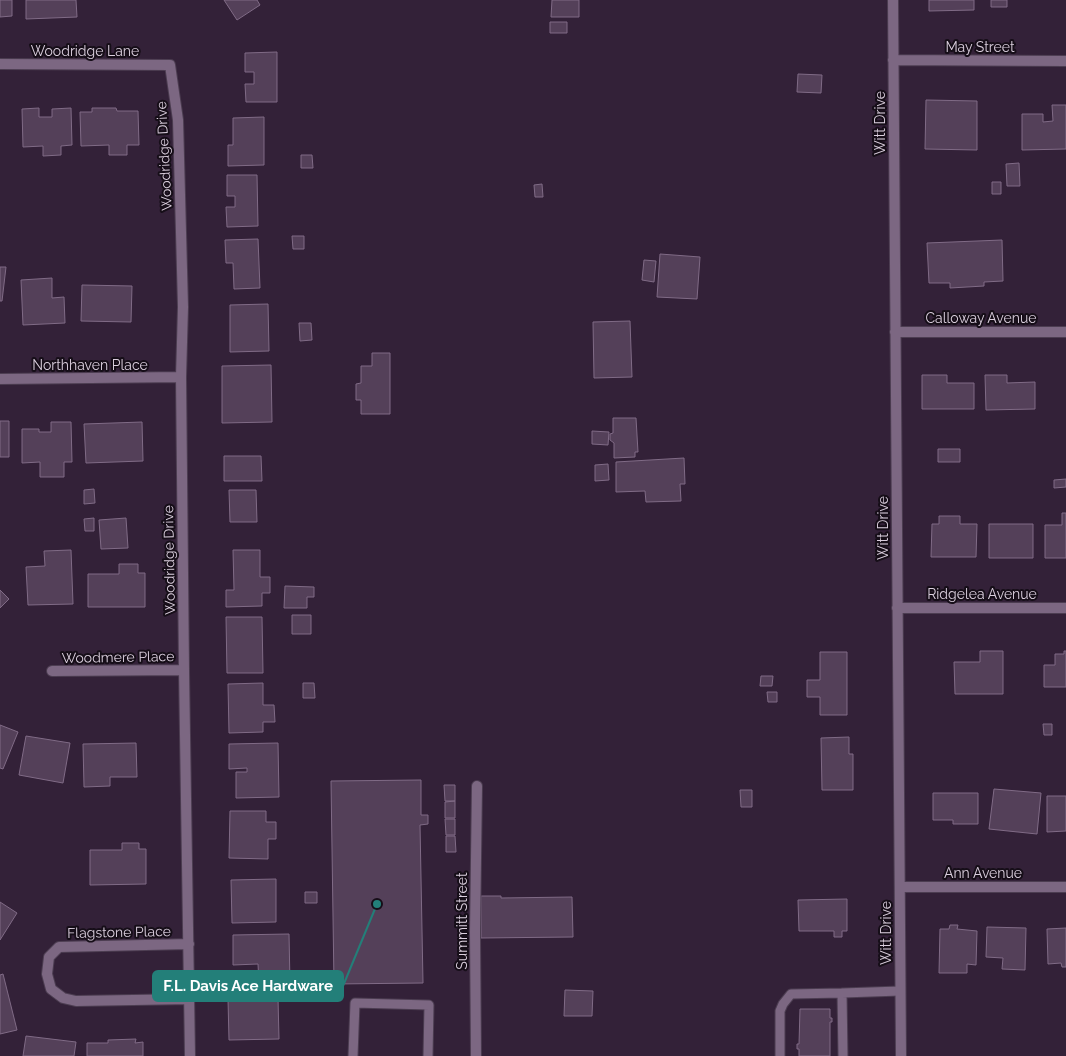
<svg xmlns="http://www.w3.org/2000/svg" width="1066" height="1056" font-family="Raleway,sans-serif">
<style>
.building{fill:#544059;stroke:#806b86}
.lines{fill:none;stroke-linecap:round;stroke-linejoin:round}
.lane-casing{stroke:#4c3d51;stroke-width:11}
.street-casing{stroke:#4c3d51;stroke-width:12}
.lane{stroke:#7c6782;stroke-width:9}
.street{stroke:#7c6782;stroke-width:10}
.labels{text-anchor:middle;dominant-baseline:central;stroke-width:4;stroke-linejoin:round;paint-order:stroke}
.street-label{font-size:14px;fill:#dbcfde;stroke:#160e18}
.leader{fill:none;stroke:#237f79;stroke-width:2}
.callout-dot{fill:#237f79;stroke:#160e18;stroke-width:2}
.callout{fill:#237f79;stroke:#237f79;stroke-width:2}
.callout-label{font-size:15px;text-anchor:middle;font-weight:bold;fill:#fff}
</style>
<rect width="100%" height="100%" fill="#332138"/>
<path class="building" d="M0 0H12V16L0 17Z
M26 0H76L77 17 26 19Z
M224 0H257L260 5 237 20Z
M552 0H579V17H551Z
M929 0H974V10L929 11Z
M991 0H1007V7H991Z
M550 22H567V33H550Z
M277 52V102H246L245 84H254V72H245V53Z
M798 74 822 75 821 93 797 92Z
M926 100 977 101V150L925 149Z
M1052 105H1066V149L1022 150V114H1043V122L1053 121Z
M39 108V117H52V109L71 108 72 145 61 146V155L43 156V146L23 147 22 109Z
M92 108H116L117 111H138L139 145H127V155H109V145L81 146 80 112H92Z
M264 117V165L228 166V145H233V118Z
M301 155H312L313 168H301Z
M1019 163 1020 186H1007L1006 164Z
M227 175H257L258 226 227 227 226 207H235V196H227Z
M992 182H1001V194H992Z
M542 184 543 197H535L534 185Z
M292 236H304V249H293Z
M258 239 260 288 234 289 233 263H226L225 240Z
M1002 240 1003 281 984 282V286L950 288V283H929L927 243Z
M660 254 700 257 697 299 657 297Z
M644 260 656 261 654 282 642 280Z
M0 267H6L2 301H0Z
M52 278V298L64 297 65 323 23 325 21 280Z
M82 285 132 286 131 322 81 321Z
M268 304 269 351 230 352V305Z
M630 321 632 377 594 378 593 322Z
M299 323H311L312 340 300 341Z
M372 353H390V414H361V400H356V384L361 383V366H372Z
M271 365 272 422 222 423V366Z
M922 375H947V383H974V409H922Z
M985 375H1007V383L1035 382V409L986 410Z
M613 418H636L638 452H635V457L614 458V443L610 440V434L613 433Z
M0 421H9V457H0Z
M51 422H71L72 462H64V477H40V462L22 463V429H39V432H51Z
M142 422 143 461 86 463 84 424Z
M592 431 609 432 608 445 592 444Z
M938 449H960V462H938Z
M224 456H261L262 481H224Z
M684 458 685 484H680L681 501 646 502 645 491 616 492V462Z
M608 464 609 480 595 481V465Z
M1066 479V487L1054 488V480Z
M94 489 95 503 84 504V490Z
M229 490H256L257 522H230Z
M1062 513H1066V558H1045V525H1062Z
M939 516H960V524H977L976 557H931L932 524H939Z
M94 518V531H85L84 519Z
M126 518 128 548 101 549 99 520Z
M989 524H1033V558H989Z
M71 550 73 604 28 605 26 567 45 566 44 551Z
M233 550H260V577H270V593H262V606L226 607V590H234Z
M119 564H138V573H145V607H88V574H119Z
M285 586 314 587V597H307V608H284Z
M0 590 9 599 0 608Z
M292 615H311V634H292Z
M226 617H262L263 673H227Z
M980 651H1003V694H955L954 662H980Z
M1064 651H1066V687H1044V665H1055V654H1064Z
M820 652H847V715H820V697H807V680H820Z
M761 676H773L772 686H760Z
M263 683V705H274L275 722H263V732L229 733 228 684Z
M303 683H314L315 698H303Z
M767 692H777V702H768Z
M1043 724H1052V735H1044Z
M0 725 18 732 3 769 0 768Z
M26 736 70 743 63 783 19 775Z
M849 737V754H853V790H822L821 738Z
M136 743 137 777H110V786L84 787 83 744Z
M278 743 279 797 236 798V772H247V768L229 769V744Z
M421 780V815H428V824L420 825 423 983 334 984 331 781Z
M444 785H455V801H445Z
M994 789 1041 793 1037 834 989 829Z
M740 790H752V807H741Z
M933 793H978V824H953V820H933Z
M1047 796H1066V831L1047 832Z
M455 801V818H445V802Z
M230 811H266V822H276V839H268V859L229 858Z
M445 819H455V835H446Z
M446 836H455L456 852H446Z
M122 843H139V849H146V884L90 885V850H122Z
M276 879V922L232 923 231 880Z
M305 892H317V903H305Z
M481 896H501V898L572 897 573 937 481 938Z
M847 899V931H842V937H834V931H799L798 900Z
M0 902 17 913 0 940Z
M950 925H958L957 929 977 931 976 965 967 964V973H939L940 929H949Z
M987 927 1026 928 1025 970 1002 969 1003 958 986 957Z
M1066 928V967H1062L1061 963 1048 964 1047 929Z
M289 934 290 984H259L258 964 233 965V935Z
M3 974 17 1030 0 1034V975Z
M565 990 593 991 592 1016H564Z
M278 998 279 1039 229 1040 228 999Z
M800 1009H830V1018H832V1022H830V1056H799V1049H797V1044H799Z
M26 1036 76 1042 74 1056H23Z
M136 1039 135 1043 143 1042V1056H87V1043H108V1040Z"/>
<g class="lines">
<g class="lane-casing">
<path id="lane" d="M842 993 900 991
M353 1056 355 1003 429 1005 428 1056
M780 1056V1011L783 1004 791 994 842 993 843 1056"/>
</g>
<g class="street-casing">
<path id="street" d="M893 0 901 1056
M893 60 1066 61
M0 64 170 65 178 120 183 307 181 377 184 670 190 1056
M895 332H1066
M0 379 181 377
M897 608H1066
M52 671 184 670
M900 887H1066
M189 944 59 947 49 957 47 974 51 989 63 998 76 1001 190 999
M476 1056 475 932 477 786"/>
</g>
<use href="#lane" class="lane"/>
<use href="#street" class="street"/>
</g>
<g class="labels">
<g class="street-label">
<text x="980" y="47">May Street</text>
<text x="85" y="51">Woodridge Lane</text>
<text transform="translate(880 123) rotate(-90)">Witt Drive</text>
<text transform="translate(164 156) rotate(-93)">Woodridge Drive</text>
<text x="981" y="318">Calloway Avenue</text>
<text x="90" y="365">Northhaven Place</text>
<text transform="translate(883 528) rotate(-90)">Witt Drive</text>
<text transform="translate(169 560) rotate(-91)">Woodridge Drive</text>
<text x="982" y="594">Ridgelea Avenue</text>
<text transform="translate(118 657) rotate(-1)">Woodmere Place</text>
<text x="983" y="873">Ann Avenue</text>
<text transform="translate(462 921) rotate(-90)">Summitt Street</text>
<text transform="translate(119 932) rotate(-1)">Flagstone Place</text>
<text transform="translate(886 933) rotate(-90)">Witt Drive</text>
</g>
</g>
<path class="leader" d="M377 904L343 986"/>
<circle class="callout-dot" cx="377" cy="904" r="5"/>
<rect class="callout" x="153" y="971" width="190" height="30" rx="5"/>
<g class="callout-label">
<text x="248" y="991">F.L. Davis Ace Hardware</text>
</g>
</svg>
